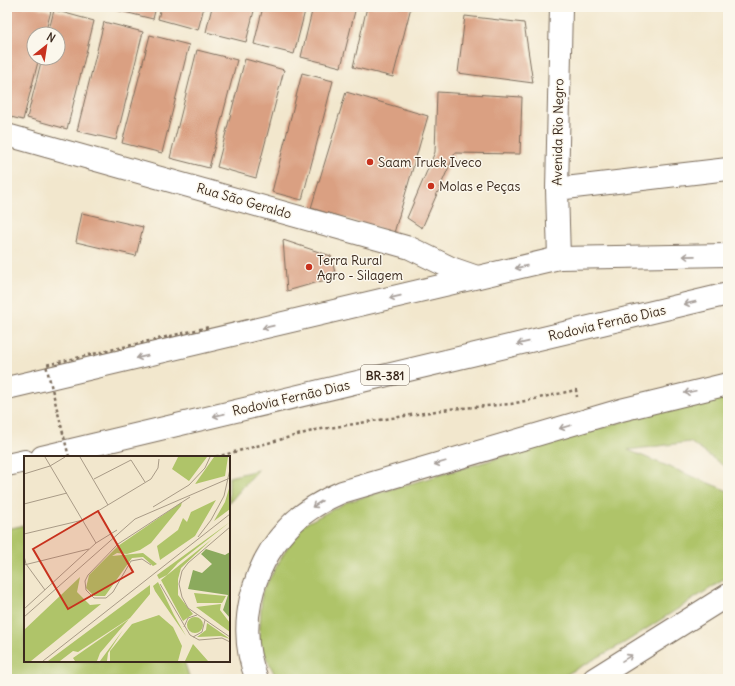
<svg xmlns="http://www.w3.org/2000/svg" width="735" height="686" font-family="Delius,sans-serif">
<style>
.green{fill:#afc469;stroke:#757744}
.building{fill:#daa082}
.lines{fill:none;stroke-linecap:round;stroke-linejoin:round}
.minor-casing{stroke:#7b6c5b;stroke-width:24}
.major-casing{stroke:#7b6c5b;stroke-width:24}
.highway-casing{stroke:#7b6c5b;stroke-width:24}
.path{stroke:#7b6c5b;stroke-width:2.5;stroke-dasharray:3 3;stroke-linecap:butt}
.minor{stroke:#fff;stroke-width:22}
.major{stroke:#fff;stroke-width:22}
.highway{stroke:#fff;stroke-width:22}
.path-bridge{stroke:#7b6c5b;stroke-width:2.5;stroke-dasharray:3 3;stroke-linecap:butt}
.oneway{stroke:#a79f9a}
.poi-dot{fill:#c8321e;stroke:#fbf7ec;stroke-width:1.5}
.labels{text-anchor:middle;dominant-baseline:central;stroke-width:3;stroke-linejoin:round;paint-order:stroke}
.shield{fill:#fbf7ec;stroke:#75685c;stroke-width:1}
.shield-label{font-size:12px;font-weight:bold;fill:#3b2a1e}
.street-label{font-size:13px;fill:#3b2a1e;stroke:#fbf7ec}
.poi-label{font-size:13px;fill:#3b2a1e;stroke:#fbf7ec;text-anchor:start}
.inset-road{fill:none;stroke:#a99b87;stroke-width:1}
.view{fill:#c8321e;fill-opacity:0.15;stroke:#c8321e;stroke-width:2}
.inset-edge{fill:none;stroke:#3b2a1e;stroke-width:2}
</style>
<rect width="100%" height="100%" fill="#fbf7ec"/>
<filter id="ink" filterUnits="userSpaceOnUse"><feTurbulence type="fractalNoise" baseFrequency=".025" numOctaves="2"/><feDisplacementMap in="SourceGraphic" scale="8" xChannelSelector="R" yChannelSelector="G"/><feConvolveMatrix kernelMatrix="1 2 1 2 8 2 1 2 1" color-interpolation-filters="sRGB"/></filter>
<filter id="wash" filterUnits="userSpaceOnUse"><feTurbulence type="fractalNoise" baseFrequency=".012" numOctaves="4" result="noise"/><feDisplacementMap in="SourceGraphic" scale="16" xChannelSelector="R" yChannelSelector="G"/><feGaussianBlur stdDeviation="0.9" result="paint"/><feColorMatrix in="noise" values="0 0 0 0 0 0 0 0 0 0 0 0 0 0 0 0 0 1.4 0 .05"/><feComposite in="paint" operator="in"/></filter>
<g filter="url(#wash)">
<rect width="100%" height="100%" fill="#f2e7cd"/>
<path class="green" d="M728 391V469L690 442 628 450 728 491V577L624 643 558 679H277L259 643 262 592 299 527 347 502Z
M258 470 229 503V477Z
M25 525V661H184L190 679H7V529Z"/>
<g id="blocks">
<path class="building" d="M10 7H33L51 11 45 34H34V58H39L23 120 7 116V18Z
M113 7H156L153 19 112 9Z
M161 7H204L198 30 158 19Z
M212 7H255L246 42 206 32Z
M263 7H306L294 54 254 44Z
M313 7H356L341 67 301 57Z
M367 7H411L393 77 353 67Z
M54 10 94 21 67 129 27 118 42 58H58V34H48Z
M465 16 524 23 533 83 458 73Z
M104 22 143 32 116 140 77 131Z
M150 35 189 45 162 153 122 143Z
M197 50 237 60 209 168 170 158Z
M245 59 284 70 256 178 217 167Z
M302 73 333 81 302 200 272 192Z
M346 92 428 116 394 233 311 208Z
M437 92 522 97 520 154 455 153 422 228 407 218 435 152Z
M82 213 143 227 136 256 76 242Z
M283 240 331 256 336 277 287 291Z"/>
</g>
</g>
<g filter="url(#ink)">
<use href="#blocks" fill-opacity="0" stroke="#7b6c5b" stroke-width="1"/>
<g class="lines">
<g class="minor-casing">
<path id="minor" d="M7 135 410 248 451 268 477 277
M557 189 728 169
M559 258 557 189 561 7"/>
</g>
<g class="major-casing">
<path id="major" d="M7 388 559 258
M257 679C236 629 251 568 287 529 302 512 321 501 342 492L621 410 728 384
M594 679 728 595"/>
</g>
<g class="highway-casing">
<path id="highway" d="M559 258 728 255
M42 457 728 294
M7 465 25 461"/>
</g>
<path class="path" d="M216 457 316 430 449 409 511 404 576 390 577 397"/>
<use href="#minor" class="minor"/>
<use href="#major" class="major"/>
<use href="#highway" class="highway"/>
<path class="path-bridge" d="M69 457 46 365 209 327"/>
</g>
<defs><path id="oneway-shaft" d="M-6 0H5M1.5-3L5.5 0L1.5 3" fill="none" stroke-width="1.6" stroke-linecap="round" stroke-linejoin="round"/></defs>
<g class="oneway">
<use href="#oneway-shaft" transform="translate(689 256) rotate(179)"/>
<use href="#oneway-shaft" transform="translate(521 267) rotate(167)"/>
<use href="#oneway-shaft" transform="translate(395 297) rotate(167)"/>
<use href="#oneway-shaft" transform="translate(690 303) rotate(167)"/>
<use href="#oneway-shaft" transform="translate(268 327) rotate(167)"/>
<use href="#oneway-shaft" transform="translate(523 343) rotate(167)"/>
<use href="#oneway-shaft" transform="translate(142 357) rotate(167)"/>
<use href="#oneway-shaft" transform="translate(690 392) rotate(168)"/>
<use href="#oneway-shaft" transform="translate(219 415) rotate(167)"/>
<use href="#oneway-shaft" transform="translate(565 427) rotate(164)"/>
<use href="#oneway-shaft" transform="translate(440 463) rotate(164)"/>
<use href="#oneway-shaft" transform="translate(317 504) rotate(147)"/>
<use href="#oneway-shaft" transform="translate(627 658) rotate(-32)"/>
</g>
</g>
<g class="poi-dot">
<circle cx="370" cy="162" r="4"/>
<circle cx="431" cy="186" r="4"/>
<circle cx="309" cy="267" r="4"/>
</g>
<g class="labels">
<rect class="shield" x="361" y="365" width="48" height="20" rx="3"/>
<g class="shield-label">
<text x="385" y="375">BR-381</text>
</g>
<g class="street-label">
<text transform="translate(558 132) rotate(-89)">Avenida Rio Negro</text>
<text transform="translate(244 201) rotate(16)">Rua São Geraldo</text>
<text transform="translate(607 323) rotate(-13)">Rodovia Fernão Dias</text>
<text transform="translate(291 398) rotate(-13)">Rodovia Fernão Dias</text>
</g>
<g class="poi-label">
<text x="378" y="162">Saam Truck Iveco</text>
<text x="439" y="186">Molas e Peças</text>
<text x="317" y="260">Terra Rural<tspan x="317" dy="15">Agro - Silagem</tspan></text>
</g>
</g>
<g transform="translate(24 456)">
<rect width="206" height="206" fill="#f2e7cd"/>
<path d="M154 1H183L165 25 148 13ZM190 1H204L201 20 171 28ZM206 29V53L190 65 201 46ZM192 44 171 80 136 104 133 90 154 74 159 62 163 66 167 56ZM158 46 157 50 127 87 116 94 103 98 93 97 88 100 119 97 133 108 129 110 119 101 108 102 81 140H70L62 132 65 119 94 90ZM206 66 154 107 143 119 135 123 133 119ZM188 83 157 112 154 123V139L169 158 159 165 137 124ZM56 121 53 136 66 149 77 148 7 205H0V174ZM134 126 150 159 162 180 131 135 129 130ZM126 129V138L106 162 54 196 49 195 36 205H24ZM170 137 202 140 198 147H173ZM197 148 196 154 206 167V176L172 151ZM135 159 149 171 158 190 154 205H86V195L108 168ZM163 169a8 8 0 1 1 16 0a8 8 0 1 1-16 0ZM105 163 76 197 73 205H51L49 202ZM183 167 206 183 197 180 173 181 182 174ZM99 174 84 197 83 205H76ZM169 188 184 205H161Z" fill="#afc469"/>
<path d="M182 93 201 99 206 96V162L199 154 204 139 164 133 169 114 178 117 188 108 177 98Z" fill="#8baa5d"/>
<path class="inset-road" d="M21 1 72 87M56 1 84 49M0 18 26 10 41 1M70 23 107 4 121 26M0 48 43 37M129 51 165 29 181 12 186 1M206 71 164 107 158 115 155 128 158 141 164 152 206 181M0 78 59 64 127 23 134 12 135 3M174 81 187 64 200 40 206 13M72 87 93 74M0 100 2 108 21 134M0 109 65 93M127 109 118 103 107 105 89 136 82 142H70L62 134 61 125 64 119 94 88 166 41M136 128 166 179 175 184 198 182 206 186M0 153 72 87M0 161 111 63 206 22M160 171 164 162 173 159M169 181 178 176 181 164M19 205 206 58"/>
<path class="view" d="M74 55 109 116 44 153 9 93Z"/>
<rect width="206" height="206" class="inset-edge"/>
</g>
<rect width="735" height="686" fill="none" stroke="#fbf7ec" stroke-width="24"/>
<g transform="translate(46 46) rotate(30)"><circle r="19" fill="#fbf7ec" stroke="#aea59a"/>
<path d="M0-3L7 15L0 10L-7 15Z" fill="#c8321e"/>
<text y="-6" font-size="11" font-weight="bold" text-anchor="middle" fill="#3b2a1e">N</text>
</g>
</svg>
